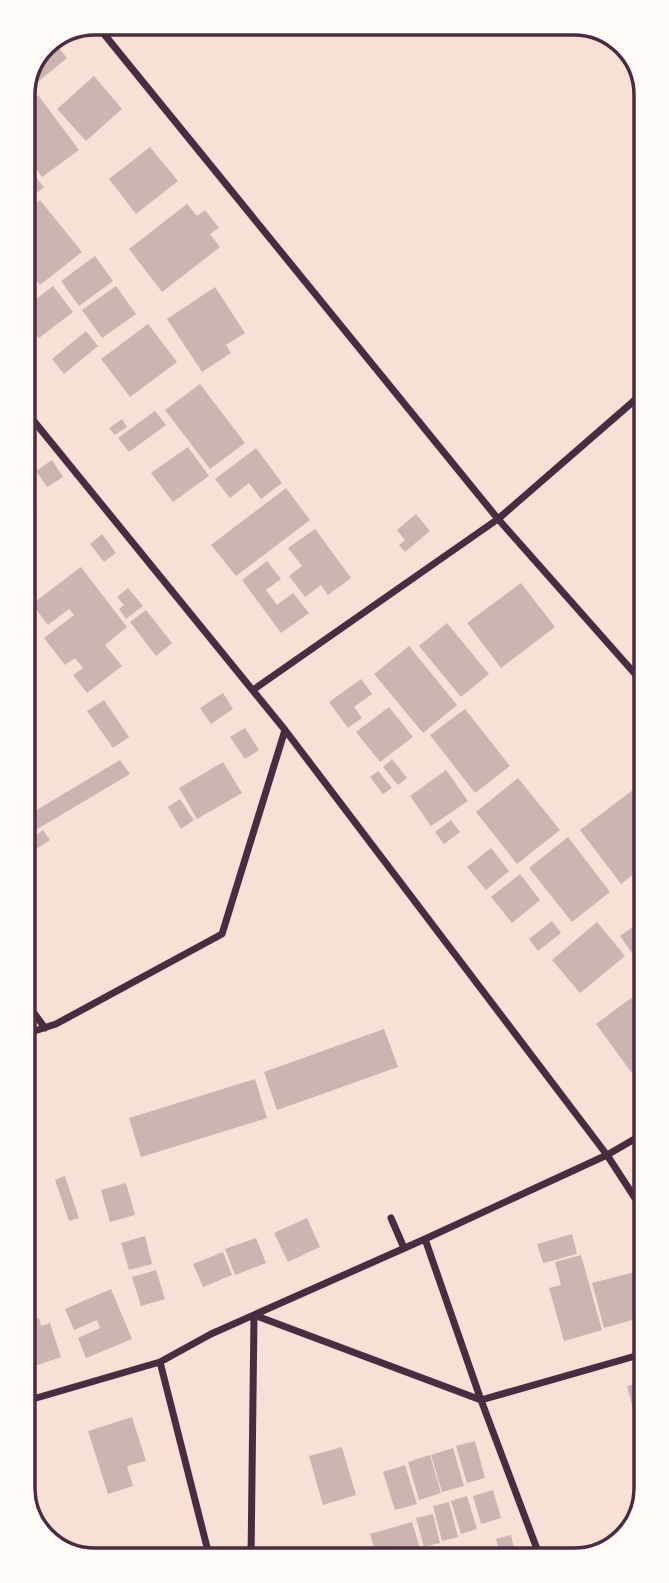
<svg xmlns="http://www.w3.org/2000/svg" width="669" height="1583" font-family="Lato,sans-serif">
<style>
.building{fill:#ccb4b1}
.lines{fill:none;stroke-linecap:round;stroke-linejoin:round}
.minor{stroke:#4a2c40;stroke-width:7}
.rim{fill:none;stroke:#4a2c40;stroke-width:3.5}
</style>
<rect width="100%" height="100%" fill="#f7e1d7"/>
<path class="building" d="M52 40 67 58 23 94 44 44Z
M94 76 122 109 86 141 57 109Z
M38 95 79 150 42 177 23 151V106Z
M150 147 178 181 136 214 109 179Z
M34 175 44 187 32 197 23 187V183Z
M40 200 82 252 40 285 23 263V213Z
M187 204 197 216 205 210 219 228 210 234 220 247 162 292 129 249Z
M95 256 113 281 79 306 61 281Z
M53 286 73 312 39 338 23 318V309Z
M116 286 136 314 102 338 82 310Z
M215 287 245 333 226 345 231 353 202 372 167 319Z
M148 324 177 362 130 397 101 359Z
M86 331 98 346 64 374 52 359Z
M200 384 245 443 210 469 165 410Z
M155 411 166 425 129 452 118 438Z
M122 419 127 427 115 435 109 428Z
M188 447 209 476 173 502 151 473Z
M256 448 282 483 261 499 249 483 230 498 215 479Z
M52 460 63 477 47 487 36 471Z
M286 488 310 520 236 576 211 545Z
M416 514 430 531 405 552 399 545 405 540 397 530Z
M315 529 351 578 328 595 321 585 305 597 289 576 302 566 288 548Z
M102 534 116 553 104 562 90 544Z
M267 561 281 579 266 590 277 605 293 593 309 613 281 633 242 580Z
M81 567 127 627 105 645 122 666 87 693 73 675 83 668 75 658 65 665 44 638 74 615 69 609 48 625 32 604Z
M521 583 555 627 501 668 467 623Z
M128 588 143 606 126 619 119 609 124 605 117 597Z
M146 610 172 643 156 656 130 622Z
M447 623 489 674 461 697 419 646Z
M409 646 457 705 423 733 374 674Z
M361 679 372 694 354 707 362 718 348 728 329 702Z
M223 693 233 709 211 724 200 708Z
M104 700 129 737 113 748 87 711Z
M389 707 413 737 380 762 356 732Z
M465 709 510 766 475 793 430 735Z
M245 728 259 750 245 759 230 737Z
M392 759 407 778 398 785 383 767Z
M120 760 130 774 29 834 25 828V817Z
M223 762 242 793 197 819 179 788Z
M446 770 468 801 431 826 410 796Z
M378 771 392 788 383 794 370 777Z
M518 778 560 830 517 864 476 812Z
M642 783 644 786 645 865 621 884 580 830Z
M180 799 194 820 181 829 168 807Z
M451 820 460 832 444 844 435 832Z
M43 830 50 840 25 856 37 874 25 882V842Z
M568 837 610 892 572 922 529 868Z
M491 848 509 871 486 890 467 867Z
M520 874 540 900 512 923 491 897Z
M552 921 561 933 538 951 529 939Z
M597 922 625 956 580 993 552 960Z
M640 922 645 929V972L620 936Z
M631 998 645 1017V1091L596 1024Z
M384 1029 398 1067 277 1110 264 1072Z
M255 1079 267 1118 141 1157 129 1118Z
M65 1176 79 1218 69 1221 55 1180Z
M126 1183 135 1215 110 1222 101 1190Z
M307 1218 320 1247 288 1262 274 1233Z
M572 1234 577 1254 543 1263 537 1244Z
M145 1236 152 1264 129 1270 121 1243Z
M256 1238 266 1263 235 1275 225 1249Z
M223 1252 232 1275 203 1287 193 1264Z
M581 1255 602 1330 564 1341 549 1288 561 1285 555 1262Z
M646 1269V1316L604 1328 592 1283Z
M156 1270 165 1299 141 1306 132 1277Z
M111 1289 132 1339 86 1358 78 1338 100 1328 97 1320 74 1330 65 1309Z
M39 1318 41 1326 50 1323 61 1357 26 1369V1322Z
M646 1381V1417L636 1420 627 1386Z
M132 1417 146 1461 127 1466 133 1486 108 1494 88 1431Z
M475 1441 485 1478 467 1483 456 1446Z
M342 1447 356 1495 323 1505 309 1456Z
M453 1448 464 1486 442 1492 431 1455Z
M430 1455 441 1493 419 1500 408 1462Z
M405 1465 417 1504 395 1510 383 1472Z
M493 1490 501 1518 481 1524 473 1496Z
M467 1496 477 1529 461 1534 451 1501Z
M449 1502 458 1537 442 1541 433 1506Z
M433 1514 440 1543 424 1547 416 1518Z
M412 1522 421 1552 402 1558H377L370 1534Z
M511 1535 516 1557H500L496 1539Z"/>
<g class="lines">
<path class="minor" d="M95 23 498 519 643 393
M24 409 285 730 607 1155 646 1215
M253 690 498 519 644 684
M25 1001 45 1028
M25 1034 56 1024 222 934 285 730
M391 1218 404 1248
M425 1239 481 1400 540 1557
M160 1362 210 1559
M26 1401 160 1362 211 1334 425 1239 607 1155 645 1133
M251 1559 254 1315 481 1400 646 1353"/>
</g>
<path d="M0 0H669V1583H0ZM95 35H574A60 60 0 0 1 634 95V1488A60 60 0 0 1 574 1548H95A60 60 0 0 1 35 1488V95A60 60 0 0 1 95 35Z" fill="#fffaf5" fill-rule="evenodd"/>
<path class="rim" d="M95 35H574A60 60 0 0 1 634 95V1488A60 60 0 0 1 574 1548H95A60 60 0 0 1 35 1488V95A60 60 0 0 1 95 35Z"/>
</svg>
